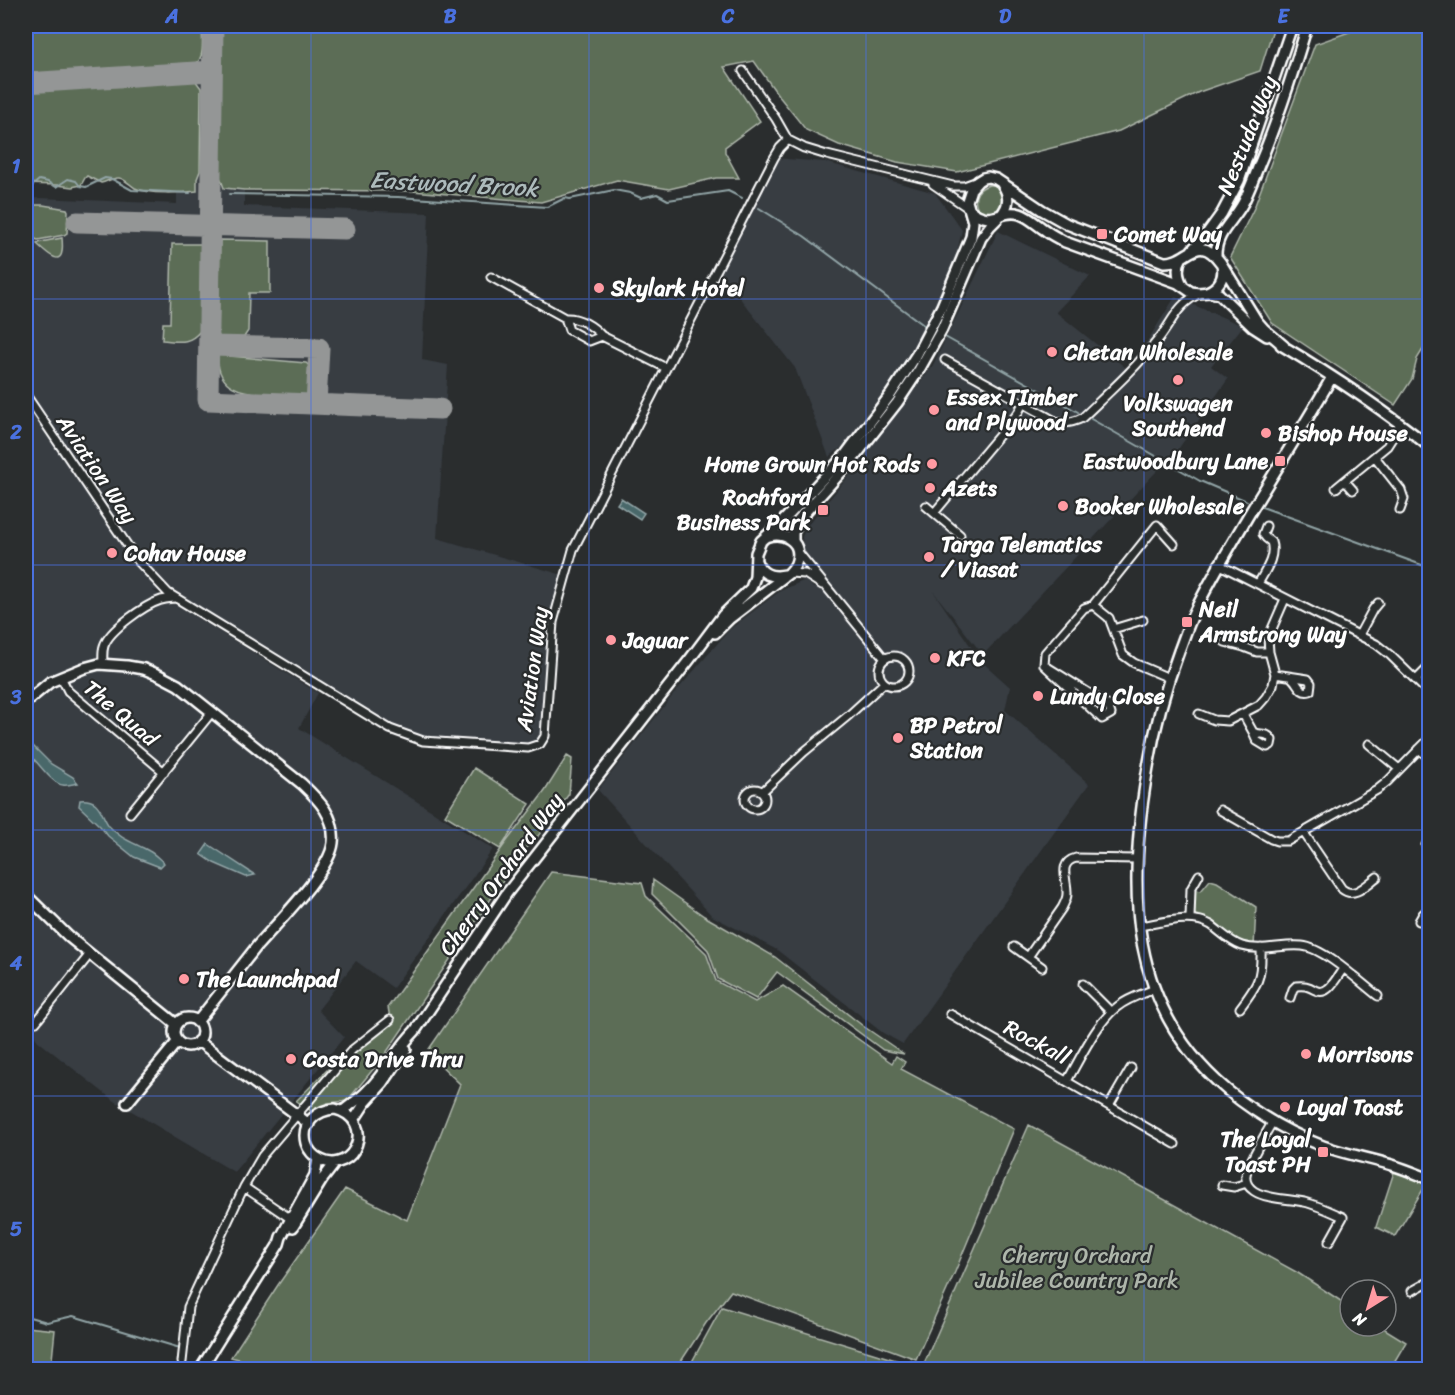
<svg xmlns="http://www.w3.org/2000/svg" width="1455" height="1395" font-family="Sriracha,sans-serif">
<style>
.built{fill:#373c42}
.green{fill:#5c6d57;stroke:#aeb6ab;stroke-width:1.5}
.water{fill:#48676a;stroke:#91a4a6;stroke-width:1.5}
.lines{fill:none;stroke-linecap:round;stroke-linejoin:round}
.stream{stroke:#91a4a6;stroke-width:2}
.taxiway{stroke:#949696;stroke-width:21}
.street-casing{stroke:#fff;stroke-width:11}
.secondary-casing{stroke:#fff;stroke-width:14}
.street{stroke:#2a2d2e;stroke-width:7}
.secondary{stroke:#2a2d2e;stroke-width:9}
.grid{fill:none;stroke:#4a71e0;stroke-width:1.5;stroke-opacity:0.55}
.poi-dot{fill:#ff9aa2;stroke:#2a2d2e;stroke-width:2}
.labels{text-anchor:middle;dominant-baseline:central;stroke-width:4.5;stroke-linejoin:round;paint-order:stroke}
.street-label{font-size:22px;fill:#fff;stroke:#2a2d2e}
.poi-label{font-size:22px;font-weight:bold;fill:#fff;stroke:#2a2d2e;text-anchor:start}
.park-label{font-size:22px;fill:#aeb6ab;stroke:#2a2d2e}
.water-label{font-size:24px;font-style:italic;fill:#adbbbc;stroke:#2a2d2e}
.neatline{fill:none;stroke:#4a71e0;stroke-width:2}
.grid-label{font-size:20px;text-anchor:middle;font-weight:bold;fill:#4a71e0}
</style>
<rect width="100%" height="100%" fill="#2a2d2e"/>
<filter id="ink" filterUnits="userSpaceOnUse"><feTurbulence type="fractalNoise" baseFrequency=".0167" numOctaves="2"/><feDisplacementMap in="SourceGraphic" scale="12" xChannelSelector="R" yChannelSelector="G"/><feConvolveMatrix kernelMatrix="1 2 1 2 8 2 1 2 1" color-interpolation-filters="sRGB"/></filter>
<g filter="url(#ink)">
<path class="built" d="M26 26H1274L1260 71 1199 92 1119 131 957 172 897 162 839 145 806 130 778 95 754 61 723 67 541 202 412 191 244 190V206L429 213 422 360 448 365 437 538 566 576 553 622 545 736 528 748 423 741 390 729 168 593 152 590 318 693 299 728 493 849 393 988 356 961 318 1010 344 1037 234 1172 113 1100 38 1041 26 1024V395L37 412 42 411 26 385V199L40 198 177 204V184L121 172 26 177Z
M774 158 825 162 935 193 962 230 952 274 921 338 888 392 851 440 829 457 795 368 735 292 712 277Z
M998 231 1090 276 1056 312 1126 368 1136 359 1175 297 1243 326 1211 366 1228 379 1174 455 1155 473 983 655 933 591 980 660 1010 687 1005 710 1089 784 903 1044 883 1033 777 950 712 916 598 790 673 695 730 629 780 591 805 580 814 588H827L828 581 804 551 802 537 807 526 848 477 932 367Z"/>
<path class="green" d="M26 26H202C202 42 207 64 187 69L26 80Z
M221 26H1274L1260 71 1199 92 1119 131 957 172 897 162 839 145 806 130 778 95 754 61 724 67 760 121 725 147V152L739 178H716L669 189 617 180 541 202 412 191 244 190 224 188 218 171Z
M1366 26H1426L1429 35V349L1425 346 1417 359 1412 379 1395 405 1272 323 1230 257 1254 208 1315 44Z
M189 77 195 80 201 88 200 171 197 179V191C182 193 149 195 135 188 130 185 125 179 119 178 113 177 107 182 101 183L87 176 85 178 81 185 72 187 57 185 26 184V87Z
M989 185H994L1002 191 1005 205 994 215 980 212C972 201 975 189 989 185Z
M26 205H43L67 209 68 211 67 233 64 235 38 240 35 239 26 226Z
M62 238C65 269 52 258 37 244L41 242Z
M220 240 270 241V293H249L248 331 244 337 239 342C231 341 221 343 218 334Z
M172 244H201L200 331C189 345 178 341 162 340L163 323H170Z
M218 355 306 363 313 369V391L307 395C295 395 282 394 269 394 243 393 216 389 218 355Z
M567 756 572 759 569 794 535 840 522 851 485 908 384 1056 347 1101 328 1103 313 1112 296 1101 346 1051H356L391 1024 388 1007 504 845 545 791Z
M474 768 530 804 500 849 445 815Z
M551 872 642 883 646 896 706 953 716 981 755 1002 783 986 892 1063 896 1056 905 1062 901 1069 1014 1129 955 1272 916 1359 731 1291 706 1323 676 1369 366 1370 359 1366 324 1370 276 1369 231 1357 278 1285 345 1189 407 1220 460 1084 427 1052Z
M653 880 704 916 775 957 863 1026 904 1054 883 1050 777 972 756 999 718 979 708 950 652 894Z
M1210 880 1217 882 1256 907 1254 947H1247L1212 926 1190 918 1191 889 1201 891Z
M1029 1125 1298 1273 1350 1307V1326H1380L1406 1342 1390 1369H688L722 1307 922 1368Z
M1394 1172 1427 1183 1395 1236 1376 1227Z
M26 1327 55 1330 51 1369H26Z"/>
<path class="water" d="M621 498 644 513 640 519 617 504Z
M26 739 51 764 73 777 78 783C73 784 67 786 63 785 52 785 36 758 26 752Z
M80 800C101 798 100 814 109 826 120 839 135 843 149 851 155 854 159 859 164 863L160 867 134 857 108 836 100 826 79 806Z
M208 844 214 848 255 875 246 877 214 863 201 854Z"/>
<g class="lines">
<path class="stream" d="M26 186H32L39 180 48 182 56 187 68 179 76 181 80 186 86 187 105 178 112 179 132 190 190 193
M229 194 398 197 547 207 565 198 570 199 614 190 630 193 641 198 657 194 668 200 728 191 742 198
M759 208 804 236 925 326
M945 337 1078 412
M1091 419 1200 481 1247 501
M1262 507 1430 568
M26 1316 47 1322 73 1316 180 1348
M216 1367 221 1370"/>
<path class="taxiway" d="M213 26 208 400 440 409
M26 83 211 71
M77 222 345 229
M209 346 319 348 316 404"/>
<g class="street-casing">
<path id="street" d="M743 71 776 119 788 140 804 148 827 155 953 186H964L975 182
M933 184 968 208
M491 277 565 318C579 317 593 326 602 336L666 368
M565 318 569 330 589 341 602 336
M945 360 1057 422C1066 424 1074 422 1082 418 1108 393 1135 369 1157 341 1173 322 1176 304 1201 293
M26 395 138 561 168 593 390 729 423 741 528 748 540 744 545 736 553 622 573 550 774 158 780 148 788 140
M1375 457 1401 490 1404 499 1400 510
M1345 481 1353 490
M1336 488 1387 446 1401 424
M926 506 960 535
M934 513 1018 413 1023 403
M798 552 885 659
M1218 564 1376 644 1390 655 1430 694
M789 573 805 574 822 585
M1258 584C1265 571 1276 557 1271 542L1266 538 1263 534 1266 526
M1093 605 1109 618 1123 655 1134 663 1169 678
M1113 629 1143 620
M1359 635 1373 609 1378 603
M1225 642 1244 647 1257 652H1269
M879 671a15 15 0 1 1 30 0a15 15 0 1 1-30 0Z
M103 665C103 658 102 652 104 646 109 630 145 605 161 600 166 599 171 598 175 598
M1044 665 1108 705 1111 714 1102 719 1044 665 1045 653 1084 608 1093 605 1157 525 1174 544
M1275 674 1308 679 1311 683 1310 691C1299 694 1298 682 1291 677
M61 677 68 691 164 772
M1416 680 1430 666
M1199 714 1214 720 1228 721 1259 705 1266 697 1273 685 1275 674 1269 652 1268 638 1285 599
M1243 714 1253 732C1260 736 1267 731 1272 740L1271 745 1267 747 1257 741 1253 732
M1369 744 1399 769
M1419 749 1430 759
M745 799a10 10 0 1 1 20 0a10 10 0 1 1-20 0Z
M762 792 804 752 849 715 884 683
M1220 810 1271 839 1277 841H1288L1377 790 1388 781 1430 738
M130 813 212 712
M1304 833 1342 889C1354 899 1366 885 1377 877
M1426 845 1430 843
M1190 918 1191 889 1199 875
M1419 921 1423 914 1430 908
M1139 926C1161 923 1191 913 1211 925 1221 932 1230 942 1242 946 1261 952 1282 944 1302 946 1324 948 1360 982 1378 996
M1014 947 1028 957
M1042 967 1028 957 1062 908C1064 904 1067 899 1067 894 1068 880 1057 863 1076 858L1137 859
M1083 984 1111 1012
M1290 998 1293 989 1296 986C1304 985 1308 986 1315 990 1328 997 1336 978 1343 969
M1240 1008C1258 984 1262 979 1261 948
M950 1014 1175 1144
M36 1022 90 954
M1067 1081C1080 1059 1096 1023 1117 1007 1128 998 1142 994 1155 989
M1109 1106 1131 1068
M1273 1121C1266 1134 1248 1161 1246 1175 1245 1182 1248 1187 1254 1191 1266 1199 1289 1199 1304 1202 1317 1205 1330 1211 1343 1217L1329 1242
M1222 1185 1234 1187 1247 1183
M244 1187 262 1156 352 1050 390 1020
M1412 1291 1430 1281
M182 1362 188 1307 244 1187 291 1219"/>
</g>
<g class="secondary-casing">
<path id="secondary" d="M970 210C993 228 1000 208 1020 214 1029 217 1037 225 1045 230 1051 235 1058 238 1065 242L1178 283 1191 292 1198 293 1210 292 1219 294 1253 327 1267 336
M1000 216C1010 206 1010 195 1002 184
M1192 250 1206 235 1222 213 1239 181 1292 26
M1216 255C1216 232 1233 222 1243 203 1249 191 1254 178 1259 165 1278 120 1293 73 1307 26
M1182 257C1176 267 1177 276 1183 286
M1207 292C1219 287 1225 278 1222 265
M1281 345C1333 376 1383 409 1430 447
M1332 377C1306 422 1278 467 1251 511 1231 545 1211 578 1194 613 1188 625 1184 638 1179 651 1164 691 1154 730 1147 773 1127 890 1128 1007 1227 1090 1255 1113 1289 1133 1323 1146 1345 1154 1369 1158 1392 1165 1405 1169 1417 1174 1430 1179
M793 542V533L799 519 853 459 897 403 919 370 942 329 981 238 990 226 999 217
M756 561C761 574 771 578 785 575
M715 633 729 619 789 573C793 569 796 565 797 560 802 541 783 531 766 537
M26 702 50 682 84 668 99 664 127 666 144 669 159 675 178 685 302 784C319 800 336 817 333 843 330 871 277 923 257 946 237 971 217 997 197 1022
M26 895 69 937 176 1024
M174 1032a14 14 0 1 1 28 0a14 14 0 1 1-28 0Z
M198 1041 309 1124
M127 1103 177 1042
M335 1109C378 1120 354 1176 321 1160 314 1157 308 1150 306 1143 301 1123 317 1110 335 1109Z
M343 1111C351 1104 361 1098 368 1090 386 1072 397 1049 415 1031L507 893 690 659 723 615 751 588 755 577 756 553 761 541 785 519 846 454 891 394 917 354 942 306 971 237 973 222 967 201 971 189 978 181 983 178 988 177 996 179 1042 210 1067 224 1164 262C1188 264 1197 230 1221 263L1257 321 1264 329 1284 346
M354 1120 365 1103 383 1083 406 1049
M293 1227 322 1180 335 1163
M200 1370 279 1244 281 1237 315 1175 318 1159"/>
</g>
<use href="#street" class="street"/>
<use href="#secondary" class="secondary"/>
</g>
</g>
<path class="grid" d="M311 26V1370M589 26V1370M866 26V1370M1144 26V1370M26 299H1430M26 565H1430M26 830H1430M26 1096H1430"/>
<g class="poi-dot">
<rect x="1096" y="228" width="12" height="12" rx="3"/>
<circle cx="599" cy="288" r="6"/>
<circle cx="1052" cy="352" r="6"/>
<circle cx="1178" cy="380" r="6"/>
<circle cx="934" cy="410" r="6"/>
<circle cx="1266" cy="433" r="6"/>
<rect x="1274" y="455" width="12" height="12" rx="3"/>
<circle cx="932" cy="464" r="6"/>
<circle cx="930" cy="488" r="6"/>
<circle cx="1063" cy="506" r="6"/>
<rect x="817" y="504" width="12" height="12" rx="3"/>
<circle cx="112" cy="553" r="6"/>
<circle cx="929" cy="557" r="6"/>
<rect x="1181" y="616" width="12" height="12" rx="3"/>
<circle cx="611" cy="640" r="6"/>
<circle cx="935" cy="658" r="6"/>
<circle cx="1038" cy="696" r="6"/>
<circle cx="898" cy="738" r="6"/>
<circle cx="184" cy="979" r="6"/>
<circle cx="1306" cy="1054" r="6"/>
<circle cx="291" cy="1059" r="6"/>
<circle cx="1285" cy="1107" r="6"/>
<rect x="1317" y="1146" width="12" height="12" rx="3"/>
</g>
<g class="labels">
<g class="street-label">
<text transform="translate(1247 135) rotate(-68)">Nestuda Way</text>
<text transform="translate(97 469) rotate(56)">Aviation Way</text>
<text transform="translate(532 669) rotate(-82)">Aviation Way</text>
<text transform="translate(121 713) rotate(40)">The Quad</text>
<text transform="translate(501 874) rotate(-54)">Cherry Orchard Way</text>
<text transform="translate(1037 1042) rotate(28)">Rockall</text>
</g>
<g class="poi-label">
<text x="1114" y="234">Comet Way</text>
<text x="611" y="288">Skylark Hotel</text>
<text x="1064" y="352">Chetan Wholesale</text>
<text x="946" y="397">Essex TImber<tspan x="946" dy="25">and Plywood</tspan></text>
<text x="1178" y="403" text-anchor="middle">Volkswagen<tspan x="1178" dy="25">Southend</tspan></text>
<text x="1278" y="433">Bishop House</text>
<text x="1268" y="461" text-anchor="end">Eastwoodbury Lane</text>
<text x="920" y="464" text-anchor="end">Home Grown Hot Rods</text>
<text x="942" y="488">Azets</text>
<text x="811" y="497" text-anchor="end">Rochford<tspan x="811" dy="25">Business Park</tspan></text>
<text x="1075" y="506">Booker Wholesale</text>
<text x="941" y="544">Targa Telematics<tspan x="941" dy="25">/ Viasat</tspan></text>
<text x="124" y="553">Cohav House</text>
<text x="1199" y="609">Neil<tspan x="1199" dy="25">Armstrong Way</tspan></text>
<text x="623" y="640">Jaguar</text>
<text x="947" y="658">KFC</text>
<text x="1050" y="696">Lundy Close</text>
<text x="910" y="725">BP Petrol<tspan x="910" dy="25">Station</tspan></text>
<text x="196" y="979">The Launchpad</text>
<text x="1318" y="1054">Morrisons</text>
<text x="303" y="1059">Costa Drive Thru</text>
<text x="1297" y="1107">Loyal Toast</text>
<text x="1311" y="1139" text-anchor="end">The Loyal<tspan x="1311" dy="25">Toast PH</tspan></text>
</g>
<g class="park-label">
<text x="1077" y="1255">Cherry Orchard<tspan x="1077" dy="25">Jubilee Country Park</tspan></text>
</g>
<g class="water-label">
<text transform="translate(454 184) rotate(3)">Eastwood Brook</text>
</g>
</g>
<rect width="1455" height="1395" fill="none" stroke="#2a2d2e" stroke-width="66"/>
<g transform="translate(1368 1308) rotate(217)"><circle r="28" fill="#2a2d2e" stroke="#7f8182" stroke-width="1.5"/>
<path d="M0-4.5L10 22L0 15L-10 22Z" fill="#ff9aa2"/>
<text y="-9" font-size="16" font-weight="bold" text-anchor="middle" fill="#ffffff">N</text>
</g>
<rect x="33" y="33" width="1389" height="1329" class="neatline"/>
<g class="grid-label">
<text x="172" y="23">A</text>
<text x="450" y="23">B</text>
<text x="728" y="23">C</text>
<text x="1005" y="23">D</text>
<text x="1283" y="23">E</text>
<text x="16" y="173">1</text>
<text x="16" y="439">2</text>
<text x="16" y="704">3</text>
<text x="16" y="970">4</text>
<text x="16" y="1236">5</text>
</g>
</svg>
